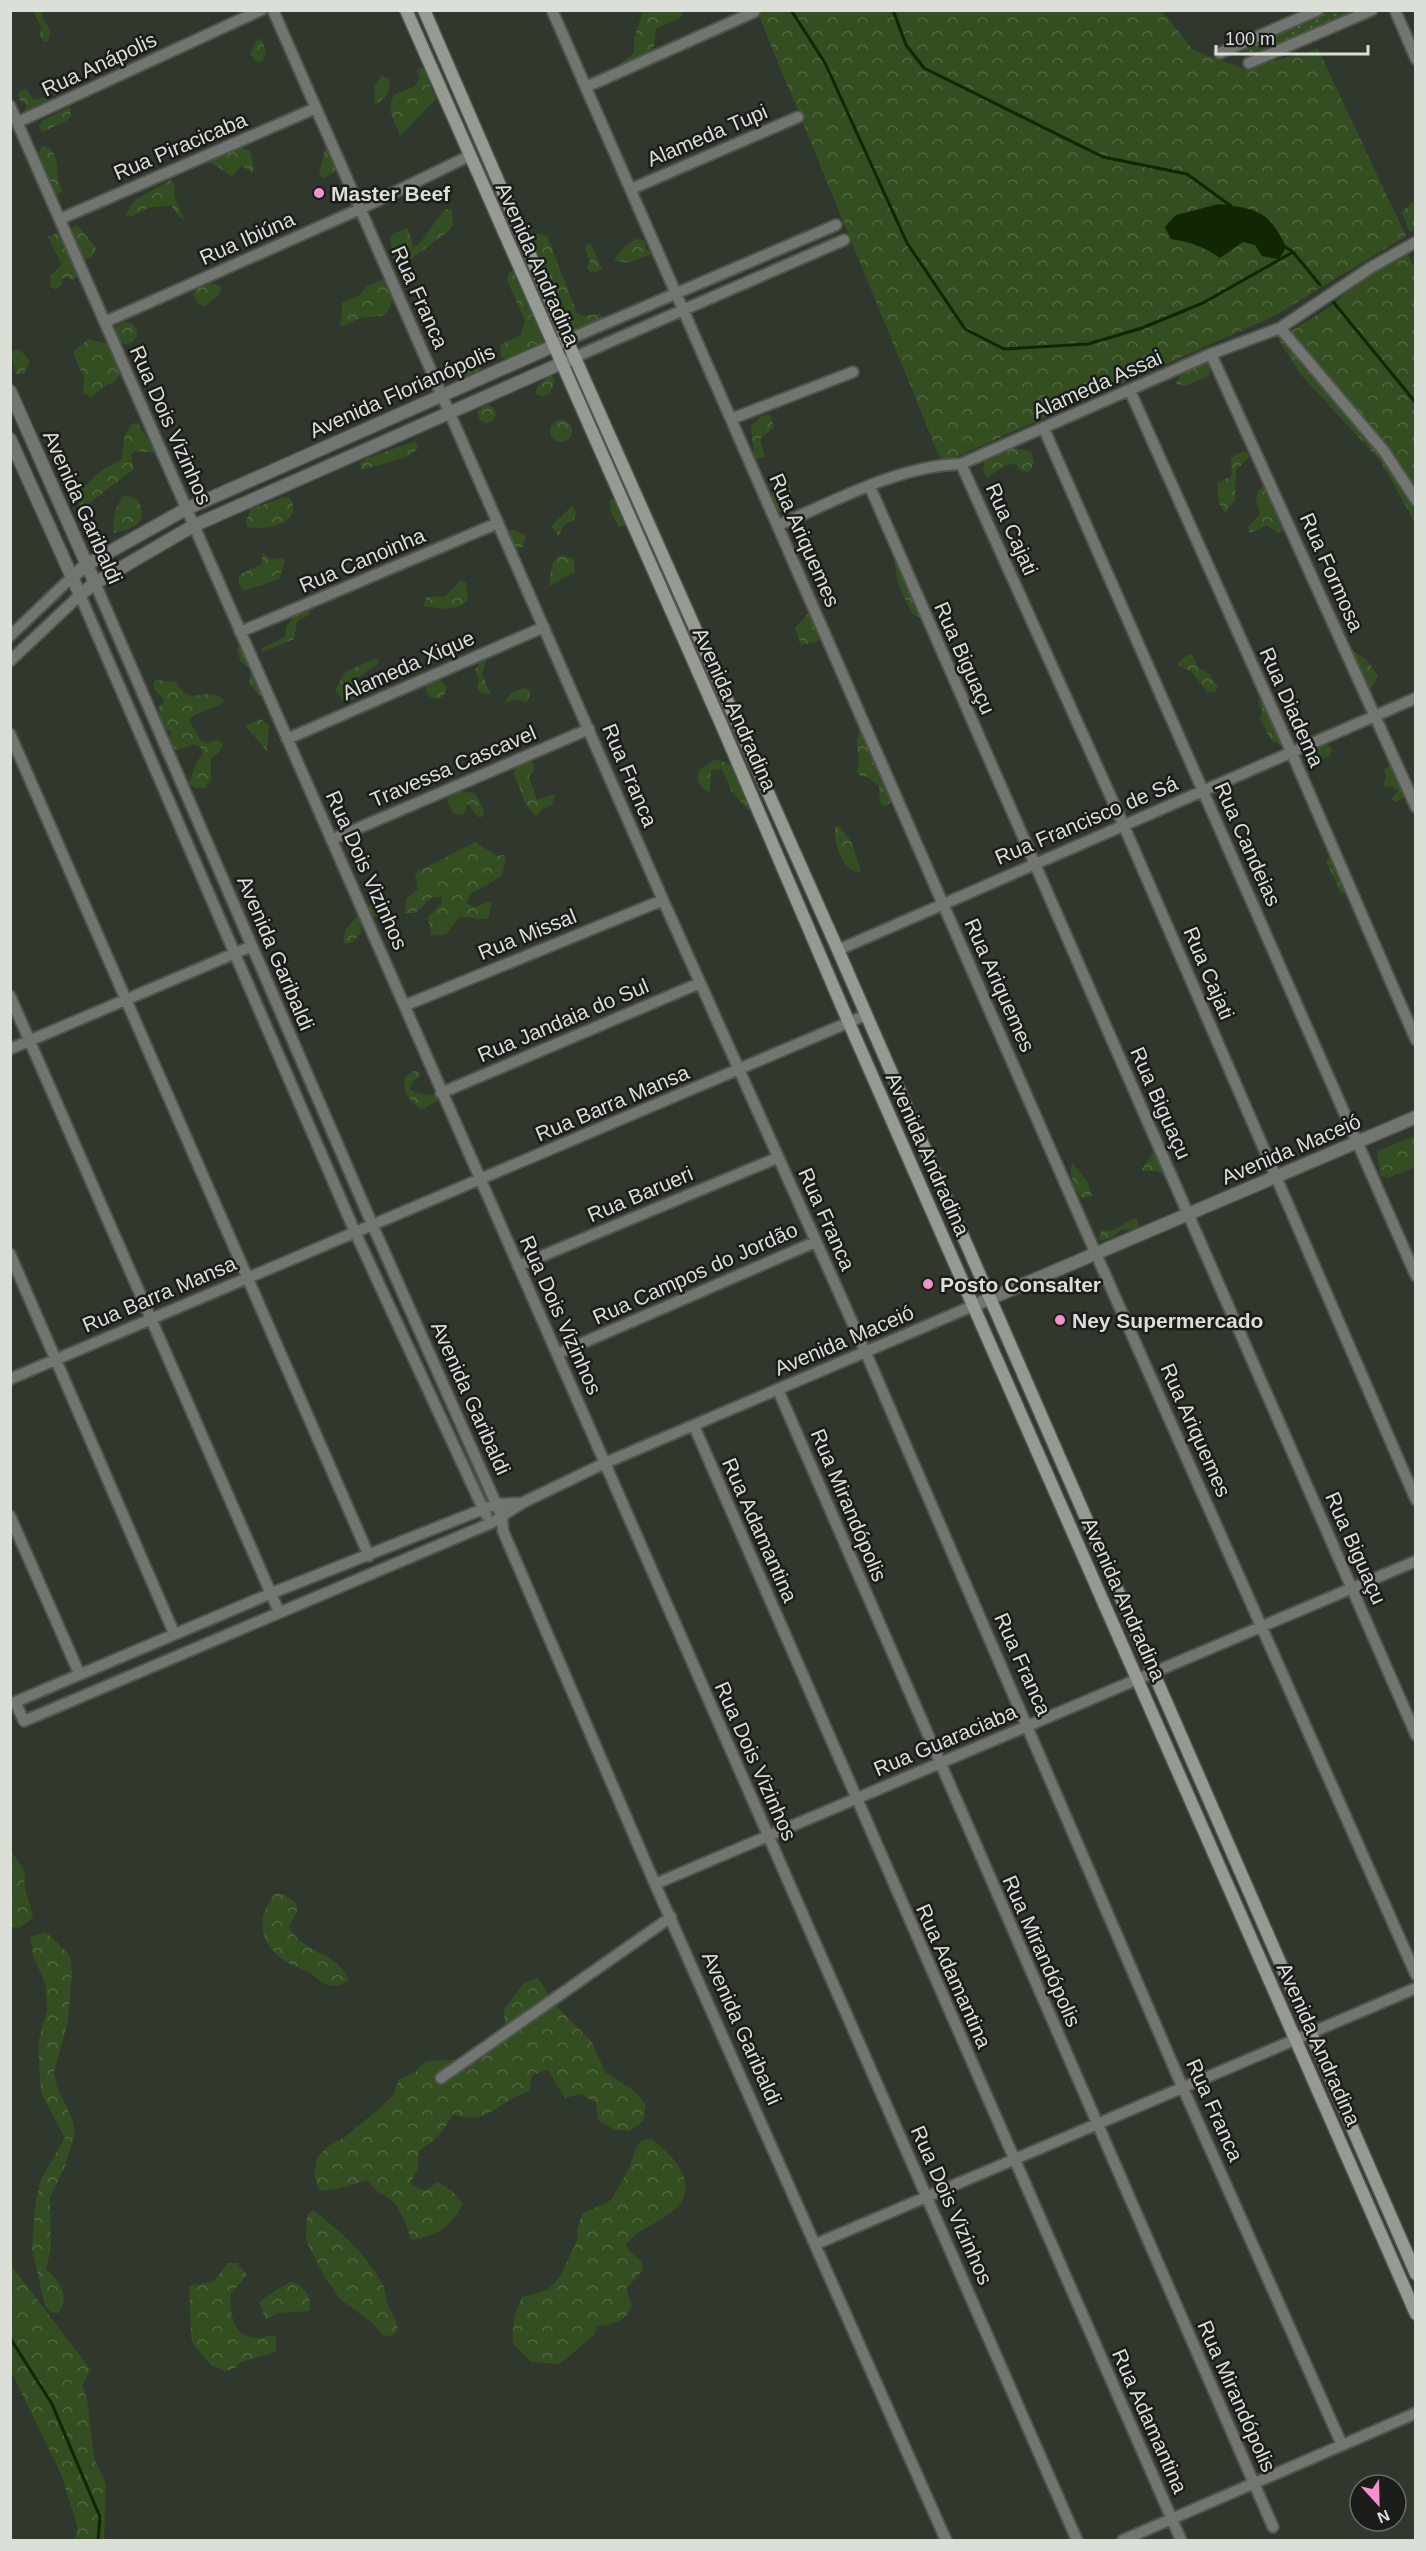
<svg xmlns="http://www.w3.org/2000/svg" width="1426" height="2551" font-family="Helvetica,sans-serif">
<style>
.grass{fill:url(#grass-dots)}
.forest{fill:url(#forest-crowns)}
.water{fill:#112603}
.lines{fill:none;stroke-linecap:round;stroke-linejoin:round}
.stream{stroke:#112603;stroke-width:3}
.minor-casing{stroke:#4f554c;stroke-width:14}
.tertiary-casing{stroke:#4f554c;stroke-width:15}
.secondary-casing{stroke:#4f554c;stroke-width:15}
.minor{stroke:#727670;stroke-width:10}
.tertiary{stroke:#727670;stroke-width:12}
.secondary{stroke:#959a92;stroke-width:12}
.poi-dot{fill:#f790cd;stroke:#1a1d19;stroke-width:2}
.labels{text-anchor:middle;dominant-baseline:central;stroke-width:5;stroke-linejoin:round;paint-order:stroke}
.street-label{font-size:21px;fill:#dadfd8;stroke:#1a1d19}
.poi-label{font-size:21px;font-weight:bold;fill:#dadfd8;stroke:#1a1d19;text-anchor:start}
</style>
<defs>
<pattern id="grass-dots" width="8" height="8" patternUnits="userSpaceOnUse" patternTransform="scale(1.5)"><rect width="8" height="8" fill="#334f21"/><path d="M2 2h.1M6 6h.1" fill="none" stroke="#506840" stroke-width="1.8" stroke-linecap="round"/></pattern>
<pattern id="forest-crowns" width="20" height="18" patternUnits="userSpaceOnUse" patternTransform="scale(1.5)"><rect width="20" height="18" fill="#334f21"/><path d="M2 6a3 3 0 1 1 6 0M12 15a3 3 0 1 1 6 0" fill="none" stroke="#506840"/></pattern>
</defs>
<rect width="100%" height="100%" fill="#30372d"/>
<path class="grass" d="M1328 11H1362L1251 58 1244 53 1247 46Z"/>
<path class="forest" d="M33 11H44L42 16 51 32 47 42H44L40 37 41 26Z
M643 11H685L681 17 656 29 653 53 610 72 634 53V38Z
M757 11H1162L1193 50 1244 69 1318 49 1406 236 1274 316 954 458H940Z
M257 39 262 40 266 51 264 60 258 63 250 54Z
M419 68H426L432 81 430 87 437 98 400 136C395 119 384 110 395 94 403 90 416 90 420 77L417 71Z
M381 76 388 78C393 91 385 99 374 105L375 85Z
M26 88 33 100 46 97 50 102 24 113 27 105 20 100 17 94Z
M70 107 71 115 68 120 42 132 39 126 43 120Z
M42 146 50 148C61 162 55 176 62 191L57 196 48 186 39 152Z
M236 146 250 151 254 169 252 172 241 166 232 177 214 164 206 162V159Z
M325 147H329L338 170 323 178 319 175Z
M171 180 175 186 174 196 184 219 179 217 171 205 148 208 130 217 125 215 136 199Z
M1412 202 1415 204V232L1409 231 1402 212Z
M445 209 452 210 453 224 450 230 411 259 394 261 390 239 394 233 408 228 413 247 419 244Z
M76 224 95 246 96 250 92 257 83 260 70 231Z
M62 231 78 276 73 280 67 277 63 278 62 285 56 289 50 286V275L60 267 61 263 48 237Z
M537 233 547 236 577 313 583 316 600 314 604 319 581 332 567 328 533 246Z
M636 239 644 240 646 249 652 254 628 263 614 260 624 247Z
M588 243 591 244 602 269 592 273 587 268 590 262 585 248Z
M1407 252 1416 272 1415 522 1379 459 1301 375 1278 339 1333 305 1358 281Z
M514 270 517 272 545 340 542 346 510 363 501 356 500 345 521 335 525 321 507 280 508 274Z
M382 280 388 283 393 297C388 321 379 315 361 318 354 320 350 324 344 327L339 323 342 317V303L360 295 367 286Z
M216 284 222 288 219 295 204 307 198 304 193 295C197 285 205 284 216 284Z
M115 333a11 11 0 1 1 22 0a11 11 0 1 1-22 0Z
M89 339 111 345 120 374 115 382 108 384 91 397 83 393 84 378 74 355V351Z
M15 349 21 351 30 361 24 374H16L11 353Z
M471 362 481 365 483 369 479 375 460 383 455 374C458 366 463 364 471 362Z
M1201 363 1210 366 1209 376 1185 386 1176 384 1181 373Z
M551 375 555 380 550 394 543 396 535 394 538 385Z
M478 414a9 9 0 1 1 18 0a9 9 0 1 1-18 0Z
M770 414 774 427 760 439 765 457 754 459 751 426 762 416Z
M550 431a11 11 0 1 1 22 0a11 11 0 1 1-22 0Z
M137 422 156 453 136 451 131 455 134 469 79 511 80 490 102 470 122 459 124 438 131 425Z
M415 441 418 448 413 453 401 459 361 470 360 463 365 459Z
M1015 448 1031 451 1034 463 1029 472 1022 471 1015 464C1004 464 995 471 987 479L983 472 984 461 997 453Z
M1246 451 1249 457 1236 470 1235 500 1225 513 1219 503 1217 483 1232 476 1231 459 1236 454Z
M782 476 789 480 792 497 784 504 781 512H778C770 502 768 483 782 476Z
M1265 486 1283 522V529L1278 533 1267 525 1250 533 1248 527 1260 514 1256 500 1258 490Z
M125 495 138 500C149 524 135 527 114 533 111 521 116 503 125 495Z
M284 497 290 498C305 524 264 531 247 527L246 521 251 509Z
M616 498 627 522V525L619 527 612 515 609 500Z
M572 506 576 512 574 520 565 524 558 536 551 526Z
M505 528 518 531 526 536 523 547 513 548Z
M262 553 270 559 284 558 285 561 279 579 244 591 239 585V575L262 564Z
M559 555 573 558 575 572 549 586 552 564Z
M894 562 898 563 921 618 912 614 898 583Z
M461 580 466 583 468 600C458 612 438 609 424 606L426 597 445 596Z
M300 609 310 611V614L297 622 294 639 262 652 261 649 285 637 286 626 291 621 293 614Z
M810 611 821 636 817 642 801 645 795 628Z
M1349 644 1355 653 1367 660 1378 676 1370 690 1349 648Z
M241 646 262 690 260 696 249 684 251 670 240 661 237 648Z
M1189 654H1192L1198 667 1210 675 1218 687 1214 692H1207L1191 671 1178 666V663Z
M376 658 379 660 378 664 355 679 360 692 370 689 371 693 345 703 335 690 345 672Z
M483 658 486 661 482 674 491 695 481 693 477 688 479 680 475 670Z
M426 689a10 10 0 1 1 20 0a10 10 0 1 1-20 0Z
M157 680 176 682C192 710 203 684 223 699L224 702 221 704 195 715 189 720 201 741 207 743 218 740 223 744 220 751 211 758V779L205 788H194L189 783 196 763 203 753 200 747 193 745 171 751 168 741 172 731 163 730 158 708 165 701 154 689V682Z
M524 688 531 690 527 703 518 700 505 702 511 693Z
M1260 698 1282 741 1281 745 1271 740 1260 719 1262 712 1258 701Z
M261 719 269 726 267 751 245 726Z
M860 731 867 740 870 755 892 801 885 807 880 804 879 786 868 777 860 776 857 771C863 757 852 745 860 731Z
M1324 742 1332 749 1330 756 1315 762 1304 761V750Z
M528 760 534 764V771L529 776 537 800 555 794 552 805 542 809 535 817 524 801 514 773 517 766Z
M714 760C740 761 742 783 752 804L749 811 732 792 722 769 711 771 710 793C700 788 695 781 699 770Z
M1390 765 1407 796 1396 802 1391 799 1398 791 1393 787 1383 786 1386 777 1384 770Z
M454 791 475 793 484 811 482 817H478L468 804 463 815 453 813 447 800Z
M839 826 851 841 861 871 858 872C842 870 833 841 835 827Z
M475 842 497 856 504 855 506 858 502 876 471 894 466 903 474 907 489 902 492 903 488 918C477 922 465 914 459 918 453 922 451 930 446 934L431 936 428 917 441 904 442 897H432L415 913H405L406 899 418 889 415 873Z
M1331 855 1346 892 1341 894 1326 861Z
M381 891 386 897 390 918 387 921 375 916 370 920 366 911Z
M358 915 361 917V933L352 943H343L346 929Z
M414 1071 420 1072V1076L412 1083 410 1090 420 1094 434 1095 438 1100 422 1110C410 1101 402 1093 405 1077Z
M1415 1136V1167L1388 1178 1380 1176 1377 1151Z
M1153 1153H1157L1166 1174 1154 1171H1141Z
M1072 1163 1087 1181 1092 1196 1082 1198C1073 1189 1069 1174 1072 1163Z
M1134 1218 1137 1219 1140 1229 1121 1230 1111 1238 1099 1241 1101 1230 1112 1231Z
M11 1851 25 1871C22 1891 30 1898 33 1918L19 1928 11 1927Z
M275 1894H284L296 1903 297 1911 289 1927C302 1953 338 1952 349 1980 345 1982 340 1986 336 1986 325 1988 316 1976 307 1972 302 1968 295 1967 290 1964 261 1948 253 1920 275 1894Z
M46 1932 70 1955 72 1972 68 2022 54 2071 57 2087 72 2118 75 2134 65 2166 50 2198 51 2248 46 2269C60 2283 70 2294 59 2313L51 2312 45 2306 32 2249 35 2207 40 2181 65 2138 41 2093 38 2043 47 2010 46 1986 33 1955 30 1937Z
M538 1978 556 2006 592 2042 605 2072 633 2090 645 2103 644 2121 630 2131 613 2129 598 2120 596 2103 581 2094 565 2098 548 2070 532 2075 529 2091C497 2102 487 2127 453 2114 444 2131 435 2141 419 2151L418 2168 410 2184 425 2191 437 2182 451 2190 463 2203C452 2227 438 2236 411 2240 407 2228 403 2213 394 2203 385 2194 379 2196 368 2181 348 2184 339 2192 319 2190L314 2175 317 2158 328 2146 344 2138 381 2107 393 2095 399 2079 414 2073 426 2061 455 2060 505 2026 504 2010 524 1983Z
M651 2139C672 2153 701 2184 676 2208 661 2223 640 2227 626 2244L629 2251 642 2262 643 2270 626 2289 632 2305C626 2323 614 2323 597 2326L595 2334 560 2364 531 2362 513 2344C512 2327 514 2312 522 2297L547 2290 559 2278 578 2239 577 2231 582 2214 611 2200 628 2171 637 2146 642 2141Z
M313 2210C342 2233 364 2251 382 2283 386 2290 385 2298 388 2305 392 2315 397 2319 398 2330L392 2336 383 2335 371 2322 340 2299 326 2279 306 2241 307 2215Z
M228 2263H237L247 2275 230 2295C231 2314 232 2337 257 2338 264 2338 268 2334 276 2336V2352L241 2362 235 2368 226 2371 211 2365 194 2345 191 2337 189 2286 213 2282Z
M10 2264 91 2370 82 2385 87 2399 94 2457 106 2484 104 2540H74L78 2529 61 2474 11 2371Z
M291 2282C304 2285 313 2296 309 2311L278 2313 266 2320 259 2302C263 2298 286 2284 291 2282Z"/>
<path class="water" d="M1219 204C1258 209 1269 211 1286 247L1279 259 1262 256 1255 245 1243 242 1220 258C1207 248 1188 241 1171 239L1165 227 1176 215Z"/>
<g class="lines">
<path class="stream" d="M791 10 825 63 907 243 965 329 1004 349 1088 344 1142 328 1203 303 1293 252
M893 10 906 45 924 68 1103 157 1187 174 1231 206
M1284 246 1293 252 1320 285
M1330 298 1416 403
M10 2338 52 2404 100 2517 98 2540"/>
<g class="minor-casing">
<path id="minor" d="M273 10 663 900 866 1353 1182 2086 1342 2445
M552 10 1096 1254 1416 1975
M1395 10 1416 59
M1220 53 1318 10
M1249 63 1372 10
M586 87 754 12
M10 106 1077 2540
M18 122 261 10
M631 189 798 117
M60 219 316 108
M105 322 360 209 469 156
M1280 328 1384 451 1416 500
M567 340 836 225
M1211 354 1416 807
M575 357 844 240
M1130 391 1291 751 1416 1040
M731 419 853 372
M1044 429 1416 1276
M961 464 1124 826 1416 1500
M870 487 1416 1735
M778 525C836 501 897 466 961 464L1211 354 1280 328 1370 268 1416 242
M95 583 372 1224 502 1517 503 1531 655 1884 946 2540
M240 632 498 523
M10 636 72 577
M10 661 80 595 355 1232 486 1515
M10 734 369 1556
M287 739 544 627
M333 839 589 729
M838 950 1416 698
M10 996 279 1612
M406 1005 663 900
M10 1049 252 946
M441 1093 700 983
M10 1254 174 1633
M518 1266 777 1158
M557 1354 815 1242
M10 1379 866 1015
M778 1390 1273 2527
M694 1426 1181 2540
M522 1503 496 1504 272 1593 15 1702 24 1721 491 1523 522 1503 605 1463 975 1305
M10 1516 79 1673
M655 1884 1416 1561
M441 2078 671 1917
M816 2244 1416 1988
M1123 2540 1416 2413"/>
</g>
<g class="tertiary-casing">
<path id="tertiary" d="M10 391 95 583
M10 439 80 595 95 583 193 526 571 359
M72 577 86 565 186 509 567 340
M975 1305 1416 1117"/>
</g>
<g class="secondary-casing">
<path id="secondary" d="M406 10 722 726 849 1023 1416 2314
M424 10 567 340 838 950 1416 2274"/>
</g>
<use href="#minor" class="minor"/>
<use href="#tertiary" class="tertiary"/>
<use href="#secondary" class="secondary"/>
</g>
<g class="poi-dot">
<circle cx="319" cy="193" r="6"/>
<circle cx="928" cy="1284" r="6"/>
<circle cx="1060" cy="1320" r="6"/>
</g>
<g class="labels">
<g class="street-label">
<text transform="translate(99 64) rotate(-25)">Rua Anápolis</text>
<text transform="translate(707 135) rotate(-23)">Alameda Tupi</text>
<text transform="translate(180 146) rotate(-23)">Rua Piracicaba</text>
<text transform="translate(247 238) rotate(-24)">Rua Ibiúna</text>
<text transform="translate(538 264) rotate(66)">Avenida Andradina</text>
<text transform="translate(420 297) rotate(66)">Rua Franca</text>
<text transform="translate(1097 384) rotate(-24)">Alameda Assai</text>
<text transform="translate(402 391) rotate(-24)">Avenida Florianópolis</text>
<text transform="translate(171 425) rotate(66)">Rua Dois Vizinhos</text>
<text transform="translate(83 507) rotate(66)">Avenida Garibaldi</text>
<text transform="translate(1012 529) rotate(66)">Rua Cajati</text>
<text transform="translate(805 540) rotate(66)">Rua Ariquemes</text>
<text transform="translate(362 560) rotate(-23)">Rua Canoinha</text>
<text transform="translate(1332 572) rotate(66)">Rua Formosa</text>
<text transform="translate(965 658) rotate(66)">Rua Biguaçu</text>
<text transform="translate(408 665) rotate(-24)">Alameda Xique</text>
<text transform="translate(1292 707) rotate(66)">Rua Diadema</text>
<text transform="translate(735 709) rotate(66)">Avenida Andradina</text>
<text transform="translate(453 766) rotate(-23)">Travessa Cascavel</text>
<text transform="translate(630 775) rotate(67)">Rua Franca</text>
<text transform="translate(1086 820) rotate(-23)">Rua Francisco de Sá</text>
<text transform="translate(1248 844) rotate(66)">Rua Candeias</text>
<text transform="translate(367 870) rotate(66)">Rua Dois Vizinhos</text>
<text transform="translate(527 934) rotate(-22)">Rua Missal</text>
<text transform="translate(276 953) rotate(67)">Avenida Garibaldi</text>
<text transform="translate(1209 973) rotate(67)">Rua Cajati</text>
<text transform="translate(1000 985) rotate(66)">Rua Ariquemes</text>
<text transform="translate(563 1020) rotate(-23)">Rua Jandaia do Sul</text>
<text transform="translate(612 1103) rotate(-23)">Rua Barra Mansa</text>
<text transform="translate(1161 1103) rotate(66)">Rua Biguaçu</text>
<text transform="translate(1291 1149) rotate(-23)">Avenida Maceió</text>
<text transform="translate(928 1154) rotate(66)">Avenida Andradina</text>
<text transform="translate(640 1194) rotate(-23)">Rua Barueri</text>
<text transform="translate(827 1219) rotate(66)">Rua Franca</text>
<text transform="translate(695 1273) rotate(-24)">Rua Campos do Jordão</text>
<text transform="translate(159 1294) rotate(-23)">Rua Barra Mansa</text>
<text transform="translate(561 1315) rotate(66)">Rua Dois Vizinhos</text>
<text transform="translate(844 1340) rotate(-23)">Avenida Maceió</text>
<text transform="translate(471 1398) rotate(66)">Avenida Garibaldi</text>
<text transform="translate(1196 1430) rotate(66)">Rua Ariquemes</text>
<text transform="translate(849 1505) rotate(67)">Rua Mirandópolis</text>
<text transform="translate(760 1530) rotate(66)">Rua Adamantina</text>
<text transform="translate(1356 1548) rotate(66)">Rua Biguaçu</text>
<text transform="translate(1124 1599) rotate(66)">Avenida Andradina</text>
<text transform="translate(1023 1664) rotate(66)">Rua Franca</text>
<text transform="translate(945 1740) rotate(-23)">Rua Guaraciaba</text>
<text transform="translate(756 1761) rotate(66)">Rua Dois Vizinhos</text>
<text transform="translate(1042 1951) rotate(66)">Rua Mirandópolis</text>
<text transform="translate(954 1976) rotate(66)">Rua Adamantina</text>
<text transform="translate(742 2028) rotate(66)">Avenida Garibaldi</text>
<text transform="translate(1319 2044) rotate(66)">Avenida Andradina</text>
<text transform="translate(1215 2110) rotate(66)">Rua Franca</text>
<text transform="translate(952 2205) rotate(66)">Rua Dois Vizinhos</text>
<text transform="translate(1237 2396) rotate(66)">Rua Mirandópolis</text>
<text transform="translate(1150 2421) rotate(66)">Rua Adamantina</text>
</g>
<g class="poi-label">
<text x="331" y="193">Master Beef</text>
<text x="940" y="1284">Posto Consalter</text>
<text x="1072" y="1320">Ney Supermercado</text>
</g>
</g>
<rect width="1426" height="2551" fill="none" stroke="#dadfd8" stroke-width="24"/>
<g transform="translate(1378 2503) rotate(158)"><circle r="28" fill="#1a1d19" stroke="#676b65" stroke-width="1.5"/>
<path d="M0-4.5L10 22L0 15L-10 22Z" fill="#f790cd"/>
<text y="-9" font-size="16" font-weight="bold" text-anchor="middle" fill="#dadfd8">N</text>
</g>
<path d="M1216 45v9h152v-9" fill="none" stroke="#dadfd8" stroke-width="3"/>
<text x="1225" y="45" font-size="18" fill="#dadfd8" stroke="#1a1d19" stroke-width="4.5" paint-order="stroke">100 m</text>
</svg>
